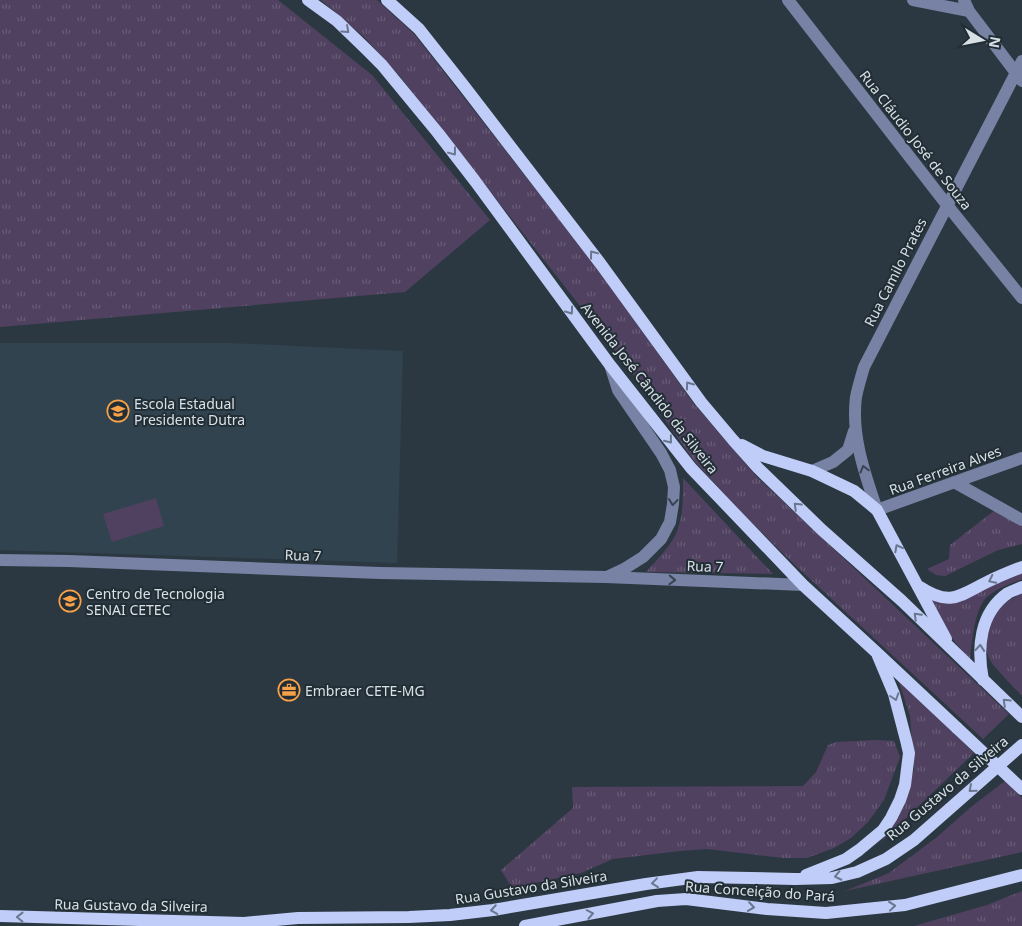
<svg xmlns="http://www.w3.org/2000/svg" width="1022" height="926" font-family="'Noto Sans',sans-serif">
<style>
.built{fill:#30434f}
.grass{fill:url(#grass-tufts)}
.pitch{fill:#504160}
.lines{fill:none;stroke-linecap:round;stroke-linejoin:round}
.minor{stroke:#7782a4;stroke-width:12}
.major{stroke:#bfcdf8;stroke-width:12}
.major-bridge{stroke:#bfcdf8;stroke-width:12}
.oneway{stroke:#69768d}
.oneway2{stroke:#374352}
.labels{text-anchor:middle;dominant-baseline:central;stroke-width:4;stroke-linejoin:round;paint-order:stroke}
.street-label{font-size:14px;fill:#d8e0e5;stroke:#222e36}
.poi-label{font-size:14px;fill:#d8e0e5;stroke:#222e36;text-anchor:start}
</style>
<defs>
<pattern id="grass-tufts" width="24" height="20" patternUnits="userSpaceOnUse" patternTransform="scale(1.25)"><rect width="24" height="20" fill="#504160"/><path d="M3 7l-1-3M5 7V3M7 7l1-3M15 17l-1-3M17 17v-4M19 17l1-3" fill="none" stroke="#685c77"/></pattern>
</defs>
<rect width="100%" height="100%" fill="#2c3841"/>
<path class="built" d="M0 343H230L403 351 397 563 0 550Z"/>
<path class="grass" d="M0 0H278L372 75 490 220 405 292 0 327Z
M321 0H377L414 34 595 265 694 404 757 477 1009 714 983 739 796 566 743 514 694 461 631 371 399 75 363 36Z
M683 478 773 574 646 572C655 562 665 552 672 541 684 523 683 498 683 478Z
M995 510 1022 526V544L998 550 945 576 936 575 927 569 949 559 950 545Z
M1022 573V579C1010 584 997 588 987 597 975 606 971 646 970 660L946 631 930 598 985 588Z
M1022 593V696C1015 688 992 666 989 658 983 645 987 622 997 611 1003 603 1013 598 1022 593Z
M898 679 974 753 881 842 904 807 914 769 910 716Z
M876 740 894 741 900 757 884 800 868 822 851 838 834 848 807 858H783L707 849 680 851 613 859 581 873 512 888 501 870 573 808 572 787 803 786 816 772 828 745 836 742Z
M1005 781 1022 798V852L845 891 889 873 937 837 971 807Z
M1022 891V926H914L987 905Z"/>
<path class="pitch" d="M156 498 164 526 112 542 103 514Z"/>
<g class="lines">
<path class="minor" d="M788 0 947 205 1022 298
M913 0 969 11
M964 0 969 11 1022 81
M1022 61 864 367C861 377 858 387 856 397 851 436 865 474 877 510L1022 458
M812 471 833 462 848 450 854 431
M954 482 1022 520
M0 560 69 561 380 573 606 577 803 585
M607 577 624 569 643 557 661 539 670 522 673 504 674 487 670 470 661 453 618 390 611 368"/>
<path class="major" d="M308 0 337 21 366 49 382 65 438 133 475 181 610 365 691 468 803 585 876 652 957 728
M387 0 419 29 464 86 600 263 701 402 733 440 758 468 822 530 902 601 1022 717
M742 445 763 456 812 471 854 491 877 510 946 639
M920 587C949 606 958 597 985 583 997 577 1009 572 1022 567
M983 680C977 649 979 613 1008 593 1012 591 1017 589 1022 587
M806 875 846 859 859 850 883 830 891 818 900 800 905 785 909 753 906 740 894 694 878 656
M0 916 244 923 298 918 409 917 450 915 493 910 646 884 698 877 795 879 832 878 857 872 886 859 914 840 1022 745
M525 926 657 901 686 899 767 909 826 913 905 905 1022 875"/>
<path class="major-bridge" d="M957 728 1022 789"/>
</g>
<defs><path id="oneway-chevron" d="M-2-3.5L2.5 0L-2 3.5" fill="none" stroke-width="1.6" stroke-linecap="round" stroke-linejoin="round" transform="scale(1.25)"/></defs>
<g class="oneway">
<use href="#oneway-chevron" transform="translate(346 30) rotate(42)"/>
<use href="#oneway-chevron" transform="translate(453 152) rotate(53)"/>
<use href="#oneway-chevron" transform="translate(593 254) rotate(-127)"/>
<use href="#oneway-chevron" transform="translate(570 311) rotate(54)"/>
<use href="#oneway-chevron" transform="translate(689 385) rotate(-126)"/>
<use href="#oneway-chevron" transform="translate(669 440) rotate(52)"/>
<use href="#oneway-chevron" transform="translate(797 506) rotate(-136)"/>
<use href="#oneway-chevron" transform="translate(898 548) rotate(-118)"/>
<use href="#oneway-chevron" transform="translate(992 580) rotate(154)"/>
<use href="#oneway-chevron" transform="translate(917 616) rotate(-135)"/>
<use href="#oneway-chevron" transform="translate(980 648) rotate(-85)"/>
<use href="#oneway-chevron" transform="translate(895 697) rotate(72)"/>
<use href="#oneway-chevron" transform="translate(1006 702) rotate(-137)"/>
<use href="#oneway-chevron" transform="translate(972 789) rotate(139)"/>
<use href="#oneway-chevron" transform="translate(838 876) rotate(168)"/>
<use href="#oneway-chevron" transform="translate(655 883) rotate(173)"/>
<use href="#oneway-chevron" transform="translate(892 906) rotate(-6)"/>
<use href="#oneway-chevron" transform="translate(751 907) rotate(8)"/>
<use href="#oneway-chevron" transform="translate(494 910) rotate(171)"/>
<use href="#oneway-chevron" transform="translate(590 914) rotate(-11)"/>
<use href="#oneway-chevron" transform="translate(20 917) rotate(-179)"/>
</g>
<g class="oneway2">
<use href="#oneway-chevron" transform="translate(864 469) rotate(-105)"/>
<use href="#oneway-chevron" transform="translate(673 502) rotate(96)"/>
<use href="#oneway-chevron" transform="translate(672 580) rotate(2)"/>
</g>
<defs>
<g id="school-ring" transform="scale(1.125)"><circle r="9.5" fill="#222e36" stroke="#f7a149" stroke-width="1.5"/><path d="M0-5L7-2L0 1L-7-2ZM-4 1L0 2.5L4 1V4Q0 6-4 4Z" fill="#f7a149"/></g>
<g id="office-ring" transform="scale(1.125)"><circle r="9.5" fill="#222e36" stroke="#f7a149" stroke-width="1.5"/><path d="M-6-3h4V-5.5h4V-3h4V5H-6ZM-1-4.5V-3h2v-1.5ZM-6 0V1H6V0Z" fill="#f7a149"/></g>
</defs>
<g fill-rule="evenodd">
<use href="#school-ring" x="118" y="411"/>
<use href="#school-ring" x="70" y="601"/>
<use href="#office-ring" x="289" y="690"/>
</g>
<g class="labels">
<g class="street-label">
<text transform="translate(916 140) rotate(52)">Rua Cláudio José de Souza</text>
<text transform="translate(895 272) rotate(-63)">Rua Camilo Prates</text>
<text transform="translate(650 388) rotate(52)">Avenida José Cândido da Silveira</text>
<text transform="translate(945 470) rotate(-20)">Rua Ferreira Alves</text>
<text transform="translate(303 555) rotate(2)">Rua 7</text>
<text transform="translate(705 566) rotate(2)">Rua 7</text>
<text transform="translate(947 788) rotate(-40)">Rua Gustavo da Silveira</text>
<text transform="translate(531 887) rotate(-9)">Rua Gustavo da Silveira</text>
<text transform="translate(760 891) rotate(4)">Rua Conceição do Pará</text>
<text transform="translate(131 905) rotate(1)">Rua Gustavo da Silveira</text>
</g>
<g class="poi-label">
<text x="134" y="403">Escola Estadual<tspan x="134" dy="16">Presidente Dutra</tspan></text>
<text x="86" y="593">Centro de Tecnologia<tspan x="86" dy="16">SENAI CETEC</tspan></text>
<text x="305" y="690">Embraer CETE-MG</text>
</g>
</g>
<g transform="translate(982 40) rotate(100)" stroke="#222e36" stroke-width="4" paint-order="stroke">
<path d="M0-4L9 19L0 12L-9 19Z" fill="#d8e0e5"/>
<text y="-8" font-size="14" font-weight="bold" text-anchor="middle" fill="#d8e0e5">N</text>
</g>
</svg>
